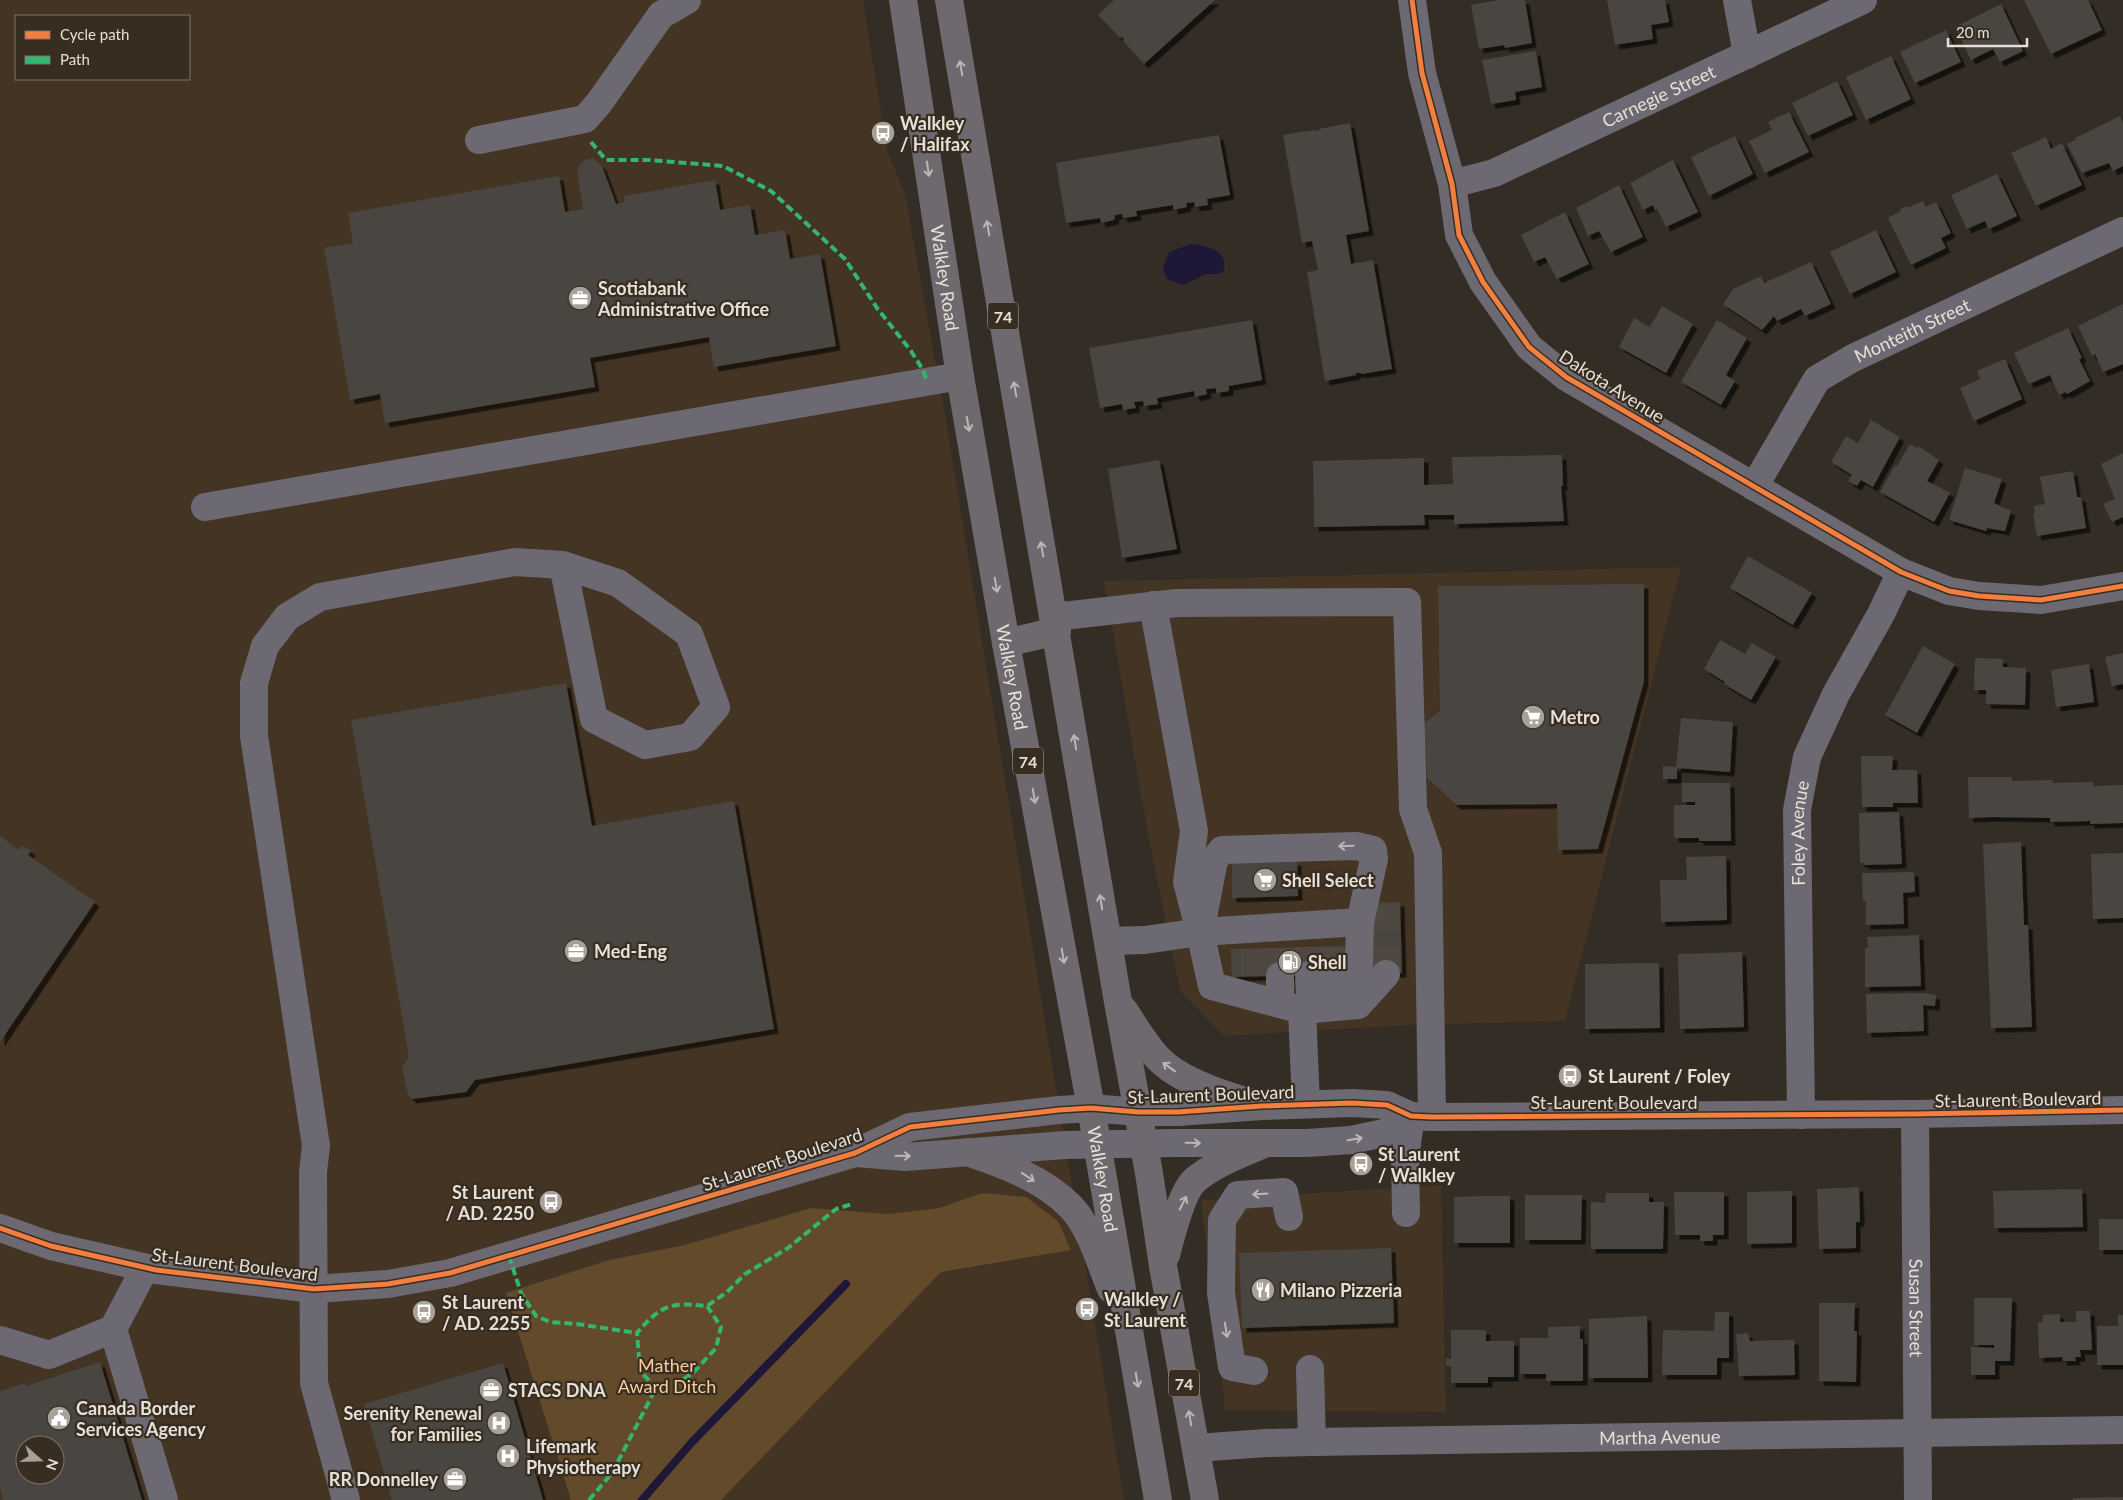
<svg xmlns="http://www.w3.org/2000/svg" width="2123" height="1500" font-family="Lato,sans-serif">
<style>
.built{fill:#433423;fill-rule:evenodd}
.green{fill:#624a2b}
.water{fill:#1e1737}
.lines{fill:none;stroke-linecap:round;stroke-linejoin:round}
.stream{stroke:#1e1737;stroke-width:8}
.building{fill:#4a453f;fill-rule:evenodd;filter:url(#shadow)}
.minor-tunnel{stroke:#4e4841;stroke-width:28;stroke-dasharray:28 14;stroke-linecap:butt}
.minor{stroke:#6d6972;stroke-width:28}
.major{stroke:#6e696f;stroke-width:28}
.quiet{stroke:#33b770;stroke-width:4;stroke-dasharray:8 4;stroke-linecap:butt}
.cycleway-casing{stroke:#382d21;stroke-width:8}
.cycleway{stroke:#f27e40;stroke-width:5}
.oneway{stroke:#bdb6b3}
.oneway2{stroke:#bcb6b4}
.labels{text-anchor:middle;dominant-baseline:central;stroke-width:4.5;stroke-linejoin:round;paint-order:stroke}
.shield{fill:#382d21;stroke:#b2aaa1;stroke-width:1}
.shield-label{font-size:16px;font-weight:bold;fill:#e7e0d8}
.street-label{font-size:18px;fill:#e7e0d8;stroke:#382d21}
.poi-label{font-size:18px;font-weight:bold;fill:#e7e0d8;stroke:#382d21;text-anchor:start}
.park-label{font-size:18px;fill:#f8ce9e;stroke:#382d21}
</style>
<defs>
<filter id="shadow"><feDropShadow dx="4.5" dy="4.5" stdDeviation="0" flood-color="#0009"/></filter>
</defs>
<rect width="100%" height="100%" fill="#332d26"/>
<path class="built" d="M0 0H863L887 150 905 194 944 410 1124 1500H0ZM16 16H189V79H16ZM25 1445H55V1475H25Z
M1681 567 1565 1021 1408 1025 1224 1036 1180 991 1148 835 1104 581Z
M1441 1185 1446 1412 1225 1410 1201 1200Z"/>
<path class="green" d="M982 1193 1026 1197 1058 1221 1071 1250 941 1272 721 1500H571L506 1293 609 1260 685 1245 811 1208 888 1214 939 1208Z"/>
<path class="water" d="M1191 244C1208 247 1227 248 1224 271L1219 274H1206L1184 285 1167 279 1163 269 1169 252Z"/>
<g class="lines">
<path class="stream" d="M642 1500 693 1441 846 1284"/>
</g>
<path class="building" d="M1114 0H1215L1144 64 1123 41 1124 39 1121 37 1120 38 1098 15Z
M1499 0H1525L1532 43 1505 48 1504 45 1479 49 1471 5Z
M1607 0H1665L1669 22 1651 25 1653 39 1615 45Z
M2024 0H2088L2102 30 2051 54Z
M2001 4 2023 51 2000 62 1993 49 1971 60 1955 27Z
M1946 30 1961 62 1915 83 1900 52Z
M1536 51 1542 87 1515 92 1516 100 1491 104 1482 60Z
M1891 56 1911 99 1866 120 1846 77Z
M1837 81 1853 115 1808 136 1792 103Z
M1789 112 1809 152 1765 173 1749 141 1772 130 1768 122Z
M2120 116 2123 123V166L2113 171 2109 163 2082 173 2067 144 2076 140 2075 138Z
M1350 123 1369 231 1346 235 1351 264 1373 260 1392 369 1361 374V373H1356V375L1325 381 1307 272 1318 270 1312 241 1302 243 1283 135 1314 130 1315 131 1320 130 1319 129Z
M1219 135 1230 195 1207 199 1208 205 1195 207 1194 202 1186 203 1187 207 1173 210V205L1136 211 1137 216 1123 218 1122 214 1115 215 1114 220 1101 223 1100 218 1066 223 1056 163Z
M1735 136 1753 174 1709 196 1691 157Z
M2046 137 2051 149 2062 143 2082 185 2036 206 2011 153Z
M587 159H594L602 166 616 204 625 202 624 196 715 180 720 210 750 205 755 235 785 230 790 259 820 254 836 346 714 367 709 337 590 358 595 387 385 423 380 394 350 400 324 248 353 243 348 213 559 176 565 212 583 209 577 172 579 165Z
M1673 160 1698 212 1666 227 1657 209 1655 210 1653 205 1643 210 1630 183Z
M1997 174 2017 216 1989 229 1985 221 1967 229 1951 195Z
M1619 185 1643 237 1611 252 1599 231 1588 236 1576 208Z
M1923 201 1926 207 1936 202 1951 233 1941 238 1946 248 1911 265 1888 218 1901 211 1900 209 1907 206 1908 208Z
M1565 212 1589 264 1557 279 1545 257 1534 262 1521 235Z
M1876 230 1896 272 1850 294 1830 252Z
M1811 262 1831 304 1805 316 1801 309 1777 321 1774 316 1762 330 1723 304 1733 289 1761 276 1764 283Z
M2123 304V364L2103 372 2095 354 2092 356 2078 326Z
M1662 306 1693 324 1666 373 1619 347 1634 318 1650 327Z
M1252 320 1262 380 1229 386V391L1216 393V388L1206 389 1207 394 1195 397 1194 391 1157 398 1158 404 1144 406 1143 401 1134 402 1136 408 1123 410 1122 404 1100 408 1089 348Z
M1717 320 1747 338 1726 375 1735 381 1721 405 1681 382Z
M2068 328 2082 358 2079 359 2090 381 2067 394 2066 392 2059 395 2050 375 2029 384 2014 353Z
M2005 359 2022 399 1974 421 1960 388 1980 379 1977 371Z
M1871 420 1900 437 1873 487 1861 480 1857 486 1848 481 1852 475 1831 462 1846 436 1858 443Z
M1910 444 1917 448 1918 446 1939 460 1927 481 1950 493 1934 522 1880 492 1895 465 1897 466Z
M2123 453V517L2112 522 2103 504 2115 499 2101 464Z
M1562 455 1563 486H1561L1564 521 1454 524V515H1424L1425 525 1314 527 1313 461 1424 458V485L1453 484 1452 457Z
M1159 460 1177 549 1122 558 1108 469Z
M1965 468 2002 479 1994 503 2011 511 2005 531 1987 528 1986 531 1949 520Z
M2073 471 2077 497H2081L2086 528 2037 536 2033 513 2035 512 2034 506 2045 504 2040 477Z
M1748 556 1812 593 1793 625 1730 588Z
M1644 584V681L1598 849 1558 850 1557 804 1456 805 1427 778 1423 724 1440 711 1438 586Z
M1720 640 1745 654 1752 643 1776 657 1751 700 1724 684 1725 682 1704 669Z
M1923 646 1955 664 1917 733 1885 715Z
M2123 653V684L2112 686 2105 657Z
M1975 658 2003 659V667L2026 668 2025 705 1986 704V690H1974Z
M2089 664 2094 702 2056 707 2051 670Z
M566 683 592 826 734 801 774 1029 475 1080 466 1092 412 1099 408 1095 402 1068 409 1057 351 720Z
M1681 718 1733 722 1730 772 1677 768V779H1663V766L1676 767Z
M1861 756H1893L1892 770H1917L1918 803H1893V807H1862Z
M1968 777H2012V781L2053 780V783L2093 782V786L2123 785V823L2090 824V821L2050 822V818L1992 817 1969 818Z
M1682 783H1730L1731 841H1699V838H1674V805H1695V802H1682Z
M1899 812 1902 864 1864 865V863H1860L1859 813Z
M0 836 19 850 22 845 31 851 28 855 95 902 0 1042Z
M2021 842 2024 925H2028L2032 1027 1991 1028 1983 844Z
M2123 853V918L2093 919 2091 854Z
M1726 856 1727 920 1661 922 1660 880H1687L1686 857Z
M1297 861 1298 896 1232 898V863Z
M1914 872 1915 892 1903 893 1904 924 1866 925V901H1863L1862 873Z
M1400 902 1402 973 1368 974 1366 903Z
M1919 935 1921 986 1865 987V948H1868L1867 937Z
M1349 946 1350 974 1232 977 1231 949Z
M1742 952 1744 1027 1680 1029 1678 954Z
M1659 963 1660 1028 1585 1029V964Z
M1923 993 1936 995 1935 1006 1923 1005 1924 1031 1867 1033 1866 994Z
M1859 1187 1860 1222H1856V1248L1819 1249 1817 1189Z
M2082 1189 2083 1227 1994 1228 1993 1191Z
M1792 1191V1243L1747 1244V1192Z
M1674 1192H1724V1235H1713V1241H1700V1235H1675Z
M1606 1193H1649V1202H1664L1663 1249H1591V1202L1605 1203Z
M1525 1195H1582L1581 1240H1525Z
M1481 1196H1510V1243H1454V1197Z
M2099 1219H2123V1250H2099Z
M1391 1248 1394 1323 1242 1328 1239 1253Z
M1974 1298H2012L2010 1361H1995V1375H1971V1347L1994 1348V1345H1974Z
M1819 1303H1855L1854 1331H1857L1856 1382 1819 1381Z
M2076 1311H2090L2092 1350H2080L2081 1357H2075L2076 1361H2063L2062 1357 2039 1358 2038 1322H2043V1315L2060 1314V1322H2076Z
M1715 1312H1729V1358H1717V1375H1662L1663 1330 1714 1331Z
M2118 1315H2123V1365H2097V1326H2118Z
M1647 1316 1648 1378H1589V1319Z
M1580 1326V1339H1583V1381H1546V1374H1520V1338H1548V1327Z
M1451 1330H1486V1341H1514V1377H1488V1383H1451V1366H1446V1358L1451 1359Z
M1748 1333 1750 1341 1794 1340 1795 1375 1739 1376 1736 1334Z
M100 1362 142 1500H3L0 1488V1391L25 1383 26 1386ZM25 1445H55V1475H25Z
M503 1363 543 1500H392L364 1404Z
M2123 1497V1500H2073V1498Z"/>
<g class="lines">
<path class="minor-tunnel" d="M1309 947V975
M1280 948V976
M1255 949V976
M1332 974 1333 947
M1386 974V902"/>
<g class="minor">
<path d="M1412 0 1422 73 1452 184 1459 235 1483 282 1529 347 1566 377 1901 572 1949 591 1979 596 2041 600 2123 586"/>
<path d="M1737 0 1747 55"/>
<path d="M479 140 585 119 599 103 661 15 687 0"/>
<path id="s1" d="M1452 184 1494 173 1863 0"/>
<path id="s2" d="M1754 487 1817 379 1853 358 2123 231"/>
<path d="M205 507 960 376"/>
<path d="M1153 605 1194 831 1187 882 1200 932"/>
<path d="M1054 617 1177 603 1407 602 1413 809 1428 853 1432 1117"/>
<path d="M1202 923 1214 860 1222 850 1356 846 1373 850 1374 859 1360 922"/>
<path d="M1200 932 1360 922 1358 1005 1302 1010"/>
<path d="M1108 941 1145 940 1200 932 1212 986 1302 1010 1306 1104"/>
<path d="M1309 975 1311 1009"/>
<path d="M1280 1004V976"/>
<path d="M1358 1005 1386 974"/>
<path d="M1332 1007V974"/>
<path id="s3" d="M1915 1114 1918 1500"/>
<path id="s4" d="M1801 1115 1797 810 1807 757 1836 694 1881 614 1901 572"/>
<path d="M856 1153 905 1157 1065 1145 1176 1143H1307L1351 1140 1384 1133 1411 1116"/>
<path d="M1406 1213 1405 1157 1411 1116"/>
<path d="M0 1228 51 1246 156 1270 314 1289 388 1284 450 1273 855 1153 910 1127 1059 1110 1091 1108 1138 1112H1178L1262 1106 1352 1103 1387 1105 1411 1116 1432 1117 1915 1114 2123 1110"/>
<path d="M113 1329 164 1500"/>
<path d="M0 1340 49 1355 113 1329 145 1268"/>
<path d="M1310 1369 1312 1442"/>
<path d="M1254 1371 1232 1367 1221 1293 1222 1220 1238 1195 1284 1192 1289 1217"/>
<path id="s5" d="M1196 1448 1266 1443 1312 1442 2123 1430"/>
<path d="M346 1500 314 1383 313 1172 316 1146 254 736V683L265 646 287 617 320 597 515 562 563 565 618 583 689 634 716 707 690 737 645 745 594 719 563 565"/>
</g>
<g class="major">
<path id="s6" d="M903 0 960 376 1006 643 1091 1108 1158 1500"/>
<path d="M949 0 1118 1002 1149 1173 1163 1266 1205 1500"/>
<path d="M1006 643 1057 631"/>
<path d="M1123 1009C1134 1025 1144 1043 1157 1057 1179 1082 1231 1097 1262 1106"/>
<path d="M967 1152C1003 1164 1044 1179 1071 1207 1091 1228 1100 1263 1111 1289"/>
<path d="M1166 1255C1171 1237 1181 1192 1195 1180 1215 1163 1241 1154 1264 1144"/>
</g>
<path class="quiet" d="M591 142 606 160H649L723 166 771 191 845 259 877 308 911 351 923 370 927 382
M509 1256 521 1293 536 1316 550 1322 577 1324 637 1333
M707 1306 721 1327 716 1348 693 1373 675 1385 656 1388 640 1371 637 1333C661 1305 670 1302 707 1306L727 1292 745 1274 788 1248 836 1209 852 1204
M589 1500 612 1473 656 1388"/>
<g class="cycleway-casing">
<path id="cycleway" d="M1412 0 1422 73 1452 184 1459 235 1483 282 1529 347 1566 377 1901 572 1949 591 1979 596 2041 600 2123 586
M0 1228 51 1246 156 1270 314 1289 388 1284 450 1273 855 1153 910 1127 1059 1110 1091 1108 1138 1112H1178L1262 1106 1352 1103 1387 1105 1411 1116 1432 1117 1915 1114 2123 1110"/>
</g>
<use href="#cycleway" class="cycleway"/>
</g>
<defs><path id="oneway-shaft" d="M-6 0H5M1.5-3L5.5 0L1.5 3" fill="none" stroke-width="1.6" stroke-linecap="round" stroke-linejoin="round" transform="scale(1.25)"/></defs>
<g class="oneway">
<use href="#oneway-shaft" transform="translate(961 68) rotate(-100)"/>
<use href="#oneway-shaft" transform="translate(928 169) rotate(81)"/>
<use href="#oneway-shaft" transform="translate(988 228) rotate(-100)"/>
<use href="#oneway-shaft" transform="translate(1015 389) rotate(-100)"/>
<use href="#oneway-shaft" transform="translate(968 424) rotate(80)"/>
<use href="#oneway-shaft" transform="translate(1042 549) rotate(-100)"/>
<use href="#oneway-shaft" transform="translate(996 585) rotate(80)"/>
<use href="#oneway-shaft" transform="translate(1075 742) rotate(-99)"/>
<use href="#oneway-shaft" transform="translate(1034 796) rotate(80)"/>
<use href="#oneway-shaft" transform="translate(1101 902) rotate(-99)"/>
<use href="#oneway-shaft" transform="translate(1063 956) rotate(80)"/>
<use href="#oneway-shaft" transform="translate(1169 1067) rotate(-144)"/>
<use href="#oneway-shaft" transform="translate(1028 1177) rotate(33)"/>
<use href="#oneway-shaft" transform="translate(1183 1203) rotate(-63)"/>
<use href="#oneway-shaft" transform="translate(1137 1380) rotate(80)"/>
<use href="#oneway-shaft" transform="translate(1190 1418) rotate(-100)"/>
</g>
<g class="oneway2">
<use href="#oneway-shaft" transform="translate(1346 846) rotate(178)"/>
<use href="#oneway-shaft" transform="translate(1355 1139) rotate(-10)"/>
<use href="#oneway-shaft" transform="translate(1193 1143) rotate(1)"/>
<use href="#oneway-shaft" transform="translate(903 1156) rotate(1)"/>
<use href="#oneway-shaft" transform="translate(1260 1194) rotate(176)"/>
<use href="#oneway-shaft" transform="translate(1226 1330) rotate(81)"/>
</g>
<defs>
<g id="bus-disc" transform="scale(1.25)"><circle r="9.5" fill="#a8a19a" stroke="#382d21"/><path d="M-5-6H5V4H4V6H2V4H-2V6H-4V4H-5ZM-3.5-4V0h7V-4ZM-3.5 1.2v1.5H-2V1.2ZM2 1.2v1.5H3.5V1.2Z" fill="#fff"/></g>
<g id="office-disc" transform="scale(1.25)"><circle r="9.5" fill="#a8a19a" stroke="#382d21"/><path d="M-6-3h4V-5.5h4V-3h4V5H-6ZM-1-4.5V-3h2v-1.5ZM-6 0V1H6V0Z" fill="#fff"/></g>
<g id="supermarket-disc" transform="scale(1.25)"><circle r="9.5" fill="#a8a19a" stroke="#382d21"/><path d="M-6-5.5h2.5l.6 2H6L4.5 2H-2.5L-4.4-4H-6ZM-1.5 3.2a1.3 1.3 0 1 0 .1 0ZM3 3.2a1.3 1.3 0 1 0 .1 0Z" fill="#fff"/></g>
<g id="fuel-disc" transform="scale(1.25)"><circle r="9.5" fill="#a8a19a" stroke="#382d21"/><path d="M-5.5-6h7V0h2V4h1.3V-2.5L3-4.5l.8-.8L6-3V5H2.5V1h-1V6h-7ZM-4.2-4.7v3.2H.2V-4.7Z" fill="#fff"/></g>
<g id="restaurant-disc" transform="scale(1.25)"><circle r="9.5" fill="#a8a19a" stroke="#382d21"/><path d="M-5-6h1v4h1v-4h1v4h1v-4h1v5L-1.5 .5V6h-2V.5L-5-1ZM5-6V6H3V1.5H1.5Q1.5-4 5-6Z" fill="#fff"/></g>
<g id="civic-disc" transform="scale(1.25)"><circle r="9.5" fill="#a8a19a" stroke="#382d21"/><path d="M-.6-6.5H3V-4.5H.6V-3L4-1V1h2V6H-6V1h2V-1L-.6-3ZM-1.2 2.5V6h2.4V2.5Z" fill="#fff"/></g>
<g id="hospital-disc" transform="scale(1.25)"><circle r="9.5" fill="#a8a19a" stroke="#382d21"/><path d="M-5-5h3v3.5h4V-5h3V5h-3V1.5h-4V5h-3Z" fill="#fff"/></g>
</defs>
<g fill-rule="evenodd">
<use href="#bus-disc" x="883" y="133"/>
<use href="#office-disc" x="580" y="298"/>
<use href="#supermarket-disc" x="1533" y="717"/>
<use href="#supermarket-disc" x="1265" y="880"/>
<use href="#office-disc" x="576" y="951"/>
<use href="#fuel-disc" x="1290" y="962"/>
<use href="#bus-disc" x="1570" y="1076"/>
<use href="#bus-disc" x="1361" y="1164"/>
<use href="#bus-disc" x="551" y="1202"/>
<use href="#restaurant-disc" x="1263" y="1290"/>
<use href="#bus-disc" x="1087" y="1309"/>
<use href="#bus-disc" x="424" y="1312"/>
<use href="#office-disc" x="491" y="1390"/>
<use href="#civic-disc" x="59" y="1418"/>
<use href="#hospital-disc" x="499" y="1423"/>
<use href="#hospital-disc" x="508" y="1456"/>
<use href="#office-disc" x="455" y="1479"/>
</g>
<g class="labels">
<g class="shield">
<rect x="988" y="302.5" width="30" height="27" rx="4"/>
<rect x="1013" y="747.5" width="30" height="27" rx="4"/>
<rect x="1169" y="1369.5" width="30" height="27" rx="4"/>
</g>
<g class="shield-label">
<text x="1003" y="316">74</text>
<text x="1028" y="761">74</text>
<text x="1184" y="1383">74</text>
</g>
<g class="street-label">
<text stroke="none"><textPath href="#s1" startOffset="225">Carnegie Street</textPath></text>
<text stroke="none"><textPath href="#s6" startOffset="281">Walkley Road</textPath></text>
<text stroke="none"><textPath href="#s2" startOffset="232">Monteith Street</textPath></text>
<text transform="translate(1612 386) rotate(32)">Dakota Avenue</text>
<text stroke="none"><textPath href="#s6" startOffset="686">Walkley Road</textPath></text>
<text stroke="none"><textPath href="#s4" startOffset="282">Foley Avenue</textPath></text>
<text transform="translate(1211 1094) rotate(-2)">St-Laurent Boulevard</text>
<text transform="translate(2018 1099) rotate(-1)">St-Laurent Boulevard</text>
<text x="1614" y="1102">St-Laurent Boulevard</text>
<text transform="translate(782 1159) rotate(-18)">St-Laurent Boulevard</text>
<text stroke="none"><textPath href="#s6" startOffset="1196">Walkley Road</textPath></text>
<text transform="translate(235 1264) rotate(7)">St-Laurent Boulevard</text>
<text stroke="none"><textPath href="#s3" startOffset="194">Susan Street</textPath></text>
<text stroke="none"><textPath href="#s5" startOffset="464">Martha Avenue</textPath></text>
</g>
<g class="poi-label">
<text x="900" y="123">Walkley<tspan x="900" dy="21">/ Halifax</tspan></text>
<text x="598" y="288">Scotiabank<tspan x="598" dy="21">Administrative Office</tspan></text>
<text x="1550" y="717">Metro</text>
<text x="1282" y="880">Shell Select</text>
<text x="594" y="951">Med-Eng</text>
<text x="1308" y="962">Shell</text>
<text x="1588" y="1076">St Laurent / Foley</text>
<text x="1378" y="1154">St Laurent<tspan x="1378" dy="21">/ Walkley</tspan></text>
<text x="534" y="1192" text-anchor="end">St Laurent<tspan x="534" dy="21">/ AD. 2250</tspan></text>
<text x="1280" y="1290">Milano Pizzeria</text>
<text x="1104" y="1299">Walkley /<tspan x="1104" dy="21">St Laurent</tspan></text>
<text x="442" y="1302">St Laurent<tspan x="442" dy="21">/ AD. 2255</tspan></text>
<text x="508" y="1390">STACS DNA</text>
<text x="76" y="1408">Canada Border<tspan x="76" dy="21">Services Agency</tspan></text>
<text x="482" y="1413" text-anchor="end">Serenity Renewal<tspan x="482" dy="21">for Families</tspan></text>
<text x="526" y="1446">Lifemark<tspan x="526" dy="21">Physiotherapy</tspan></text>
<text x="438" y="1479" text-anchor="end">RR Donnelley</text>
</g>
<g class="park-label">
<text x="667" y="1365">Mather<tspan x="667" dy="21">Award Ditch</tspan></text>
</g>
</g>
<rect x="15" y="15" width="175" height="65" fill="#382d21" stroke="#7e756a"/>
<rect x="25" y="31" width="25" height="8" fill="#f27e40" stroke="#7e756a"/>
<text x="60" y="40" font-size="15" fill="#e7e0d8">Cycle path</text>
<rect x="25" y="56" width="25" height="8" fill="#33b770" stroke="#7e756a"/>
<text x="60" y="65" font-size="15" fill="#e7e0d8">Path</text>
<g transform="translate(40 1460) rotate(110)"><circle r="24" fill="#382d21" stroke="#7e756a"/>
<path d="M0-4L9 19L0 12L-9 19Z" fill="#a8a19a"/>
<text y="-8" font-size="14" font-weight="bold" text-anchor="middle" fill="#e7e0d8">N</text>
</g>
<path d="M1948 38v8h79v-8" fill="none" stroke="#e7e0d8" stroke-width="2.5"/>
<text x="1956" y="38" font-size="15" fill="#e7e0d8" stroke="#382d21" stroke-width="4" paint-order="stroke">20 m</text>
</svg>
